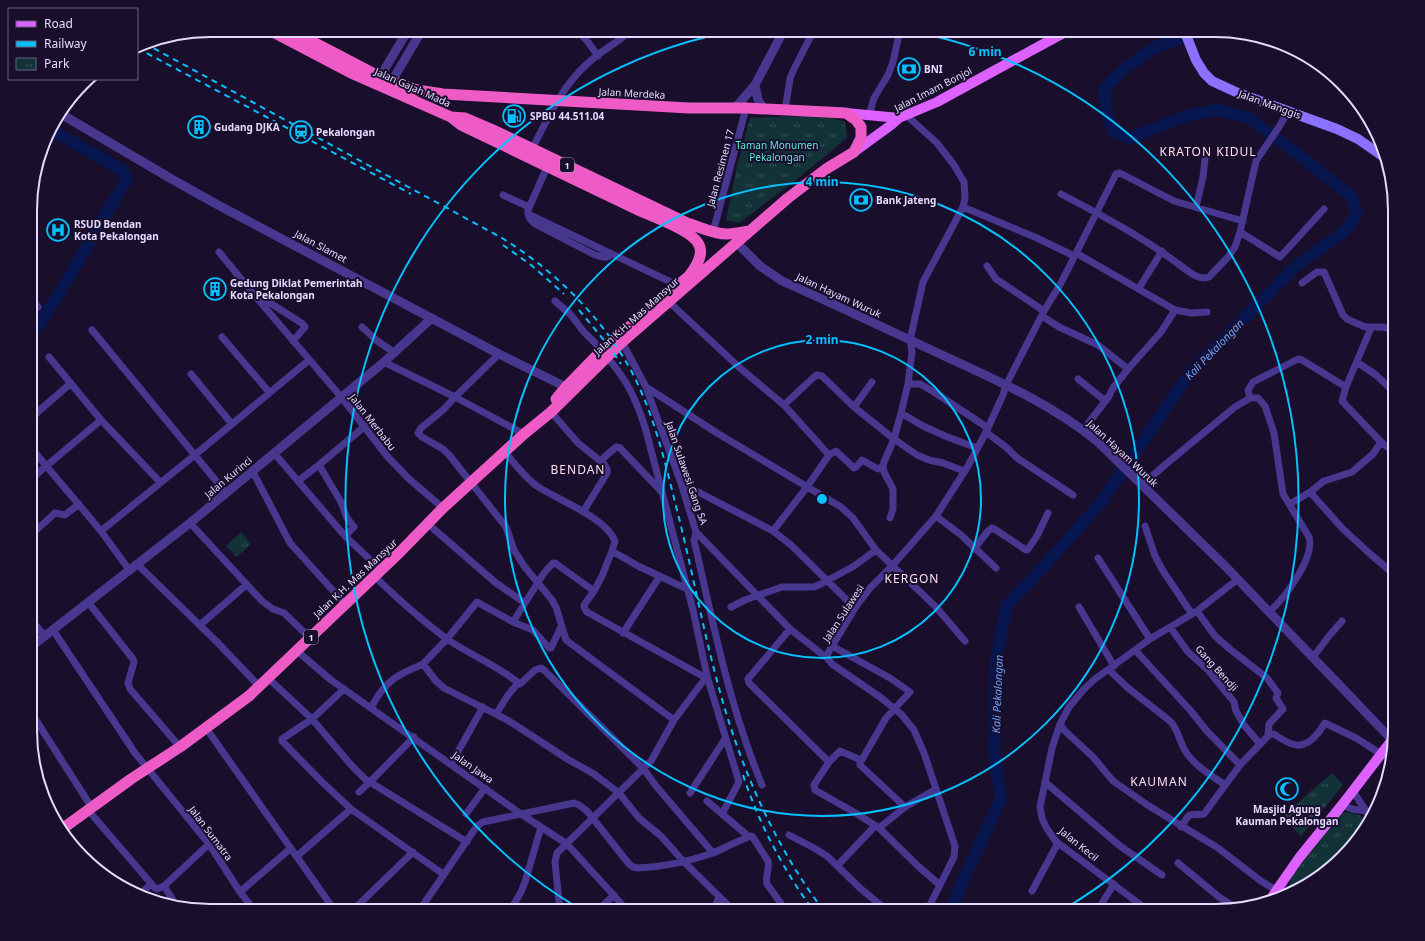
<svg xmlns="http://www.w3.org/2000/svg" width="1425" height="941" font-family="'Noto Sans',sans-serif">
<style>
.park{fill:url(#park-tufts)}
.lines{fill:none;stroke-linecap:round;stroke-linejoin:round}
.river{stroke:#07164e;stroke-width:12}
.minor{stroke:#48378e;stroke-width:7}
.tertiary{stroke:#48378e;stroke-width:9}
.secondary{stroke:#8b71ff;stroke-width:10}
.primary{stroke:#dc61ff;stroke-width:10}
.trunk{stroke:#ee5bc6;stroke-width:11}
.rail{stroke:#06c0ff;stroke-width:2;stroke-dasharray:6 5;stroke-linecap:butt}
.ring{fill:none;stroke:#06c0ff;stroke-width:2}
.labels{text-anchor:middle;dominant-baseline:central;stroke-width:4;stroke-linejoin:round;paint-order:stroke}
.shield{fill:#190f2c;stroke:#a79dc0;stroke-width:1}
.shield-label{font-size:9px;font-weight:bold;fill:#e4daff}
.poi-label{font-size:10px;font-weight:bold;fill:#e4daff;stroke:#190f2c;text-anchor:start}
.street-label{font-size:10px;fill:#e4daff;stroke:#190f2c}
.park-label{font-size:10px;fill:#5ce9dc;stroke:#190f2c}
.water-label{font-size:11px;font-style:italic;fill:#68a2ff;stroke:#190f2c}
.quarter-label{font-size:12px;letter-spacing:1px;fill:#ffdced;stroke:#190f2c}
.rim{fill:none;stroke:#e4daff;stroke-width:2}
.centre{fill:#06c0ff;stroke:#190f2c;stroke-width:2}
.ring-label{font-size:12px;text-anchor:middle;font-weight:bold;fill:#06c0ff;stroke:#190f2c;stroke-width:4;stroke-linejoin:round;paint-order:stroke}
</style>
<defs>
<pattern id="park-tufts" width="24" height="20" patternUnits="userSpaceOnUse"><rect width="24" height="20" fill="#123237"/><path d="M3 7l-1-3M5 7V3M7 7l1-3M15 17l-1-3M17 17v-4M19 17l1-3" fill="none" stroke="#344f55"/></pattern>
</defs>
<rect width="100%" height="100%" fill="#190f2c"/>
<path class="park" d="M805 116 829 117 845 122 847 138 796 180 739 223 726 220 737 167 750 118Z
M241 532 251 544 237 557 226 546Z
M1332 773 1343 785 1301 836 1282 816Z
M1348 812 1359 815 1368 823 1364 831 1305 887 1292 891 1289 887 1292 876 1341 813Z"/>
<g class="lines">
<path class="river" d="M32 335 60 292 127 179 122 170 50 129
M951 911 963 880 1001 799 994 750 996 661 1007 605 1037 574 1100 504 1189 374 1295 267 1345 231 1357 214 1351 196 1302 157 1249 118 1218 110 1189 115 1130 138 1113 131 1106 112 1104 89 1125 68 1156 47 1204 30"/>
<path class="minor" d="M577 30 588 42 598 56
M892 30 898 35
M785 110 790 79 793 71 814 30
M869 115 874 98 888 75 893 62 900 30
M906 115 937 143 954 165 964 182 965 198 963 207 923 282 910 340 912 352 908 384 901 413 923 426 945 436 977 448
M532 149C547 120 562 86 587 64 600 51 618 43 631 30
M547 167 528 210V214L677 285
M1061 194C1101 215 1141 236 1177 263 1186 269 1197 281 1209 277L1228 257 1235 247 1240 232 1256 161 1279 127 1288 111
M503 195 529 207
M963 207 1037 238 1074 256
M1196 207 1203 177 1206 150
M528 214 530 219 535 224 595 255C602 257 606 259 612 254
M713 232 746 108
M1240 232 1280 257 1324 209
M219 252 250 290 342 398 387 456 408 478 443 508
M1076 253 1175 310 1161 332 1128 369 1113 388 1108 398 1103 399 1078 379
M987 266 996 279 1044 311
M1302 283 1317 272H1324L1343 315 1347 319 1365 327H1383L1395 331
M1139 288 1162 251
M256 294 303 324 305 327 293 341
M32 300 38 307
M555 301 571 315 583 331 602 350
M669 302 740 368 784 405 829 455 836 451 854 468 856 467 862 460 878 469 883 466
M1175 310 1191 313 1207 312
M1042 316 1059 327 1098 345 1128 369
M362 327 376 340 395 353
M92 330 226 493
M222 337 269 392
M622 342 646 387 681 483 696 532 790 629 827 658
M499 354 455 397 524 434
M49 357 101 420 160 482
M607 357C628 382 635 397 645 427L693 610 707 676 739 782 722 814
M384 362 455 397 443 410 421 428 418 433 422 437 443 449 450 456 506 527 514 550 524 566 552 600 556 607 566 640 674 720
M1357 362 1376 375 1395 393
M191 374 231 423
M908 384H920L934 392 988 428
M646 387 717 433 841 507 853 518 876 550 935 606 965 641
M1250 398 1248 390 1253 382 1298 359 1302 360 1346 387
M784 405 814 377 817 375 822 376 854 407 894 439 917 455 929 460 943 463 964 471
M854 407 872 382
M551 412 578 443 604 464 607 469V473L583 512
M32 417 71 383
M1083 430 1107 399
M986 432 1007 448 1017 458 1073 495
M1381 442 1395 453
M32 449 101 531 130 571
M505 452C515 464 525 478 537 486 557 500 606 517 615 541L612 551 638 566 687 589
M274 453 345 536 381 570
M600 461 616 447 620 448 662 492
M319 465 341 502 347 518 354 527 345 536
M253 472 290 543 345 604
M32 478 101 420
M298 481 319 465 365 426
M681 483 773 531 791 545 855 608
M1142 485 1166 464 1235 407 1250 398H1258L1265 406 1274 433 1283 494 1309 537C1315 558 1284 599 1269 612
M1310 492 1342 528 1369 553 1395 575
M1290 504 1310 492 1324 481 1352 472 1373 454 1381 442 1342 401 1346 387 1371 328
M936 516 961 535 996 568
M890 518 893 509V489L884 472 883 466 884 462 894 439 901 413
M190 523 262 601 273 609 284 613 310 638
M428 524 496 583 525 603
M1145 526 1155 556 1163 571 1192 614
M101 531 196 454 309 360
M773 531 807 487 829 455
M696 532 694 541 697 553C715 633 731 710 762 785
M32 534 55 513 65 515 79 504
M974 549 988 531 992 528 996 530 1026 550 1028 549 1037 536 1048 513
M1098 558 1150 639
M138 565 217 642 259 686
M374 576C397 598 421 620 447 639 470 655 497 665 520 684L535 670 541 668 544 670 643 768 656 786 713 853C690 861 663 867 638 868L633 867 629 864 587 811 579 805 574 803 483 822 477 826 419 911
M594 591 584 605V607L587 612 706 678
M88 602 133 659 134 662 128 683 130 689 180 747
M731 607 745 600 782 587H814L821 584 854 566 876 550
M1079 607 1114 666
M1197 611 1215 636 1231 650 1267 678 1278 693 1276 698 1283 709 1269 724 1268 736
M32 621 45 636
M513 622 544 573 553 563H555L594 591 602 576 612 551
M200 625 246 585
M1170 627 1188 652 1208 670 1230 697 1234 702 1236 711 1244 725 1260 744
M790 629 748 679 749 683 829 762 814 785 815 790 859 815 879 828 919 867 940 885
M53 630 135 753 209 844 240 892 255 911
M623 633 660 576
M832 646 890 678 910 692 886 718 860 763V765L905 807
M1135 650 1190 710 1206 730 1240 765
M297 651 331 680 521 814 567 844 628 911
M1313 657 1329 636 1342 621
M423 664 447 639 477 602 513 622 533 630 549 648H551L561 627
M1109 670 1128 688 1170 721C1179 730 1179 742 1186 752 1194 765 1212 776 1225 785
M268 678 312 719 352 766 365 779 467 842
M344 689 312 719 282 739V741L322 782 351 809 443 874
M371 708C375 701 379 693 385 687 394 676 411 669 423 664L436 681 444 688 509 721 569 760 594 774 619 793 639 818 661 836 683 861 734 911
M32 714 92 808
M496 714 508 695 518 683
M1060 724 1065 731 1093 757 1113 781 1149 806 1218 848 1261 881 1276 890
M206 728 335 911
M829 762 840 751 861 760
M451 764 483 707
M1045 782 1120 846 1162 875
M1353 791 1366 811 1372 816
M359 792 370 782 414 737
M690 793 725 739
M707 801 748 836
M1342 805 1352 809 1366 811
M88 810 154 887 157 889 164 886 209 844
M466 814 485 788
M1181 827C1191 810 1188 816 1204 814L1240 765 1268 736 1271 734H1274C1291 746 1303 752 1318 733 1321 730 1322 726 1325 723L1356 738 1381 754
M879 828 905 807 936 789
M789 835 814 848 827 856 861 889 888 911
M713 853C720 850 748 836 752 836L768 861C770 869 765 876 767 884L782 905 783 911
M297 856 351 809
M1178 863 1219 897 1236 908
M838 865 875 826
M164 886 176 905
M1032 891 1058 843
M240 892 291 848
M139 895 151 884
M352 911 413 852
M510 911 521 892 525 882 541 827
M560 911 555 862 557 853 651 761 674 720 707 676
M597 911 614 895
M713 911 719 897
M927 911 954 857 955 846 924 753 914 730 901 714 880 697 832 664 827 658 828 653 855 608 870 588 893 565 936 516 968 466 986 432 1003 395 1006 385 1044 311 1061 283 1116 174 1120 173 1174 201 1243 221
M1097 911 1114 884
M1149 911 1058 843 1054 839 1046 827 1042 818 1040 807 1052 748 1060 724 1069 707 1084 689 1095 679 1150 639 1197 611 1238 579"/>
<path class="tertiary" d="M377 82 408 30
M755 85 758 100 764 109
M389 86 422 30
M735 108 755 85 784 30
M61 114 175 181 218 205 499 354 572 390
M737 243 760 266 782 281C836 305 889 330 942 355 996 380 1052 404 1098 442L1226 567 1395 743
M32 646 190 523 384 362 432 318"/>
<path class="secondary" d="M1184 30 1196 60 1204 73 1212 81 1238 93 1337 129 1358 139 1381 155"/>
<path class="primary" d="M846 113 899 118
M854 152 891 125 899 118 937 102 1069 30
M1272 897 1299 858 1342 805 1395 736"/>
<path class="trunk" d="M269 30 351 73 451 117 465 118 493 130 687 223C700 227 713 234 727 234 734 234 742 232 749 231
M451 117 461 125C519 153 577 181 634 208 650 216 690 229 698 243 705 254 696 267 689 276L602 350 566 387 556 399
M62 829 131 779 180 747 249 696 400 552 443 508 524 434 551 412 622 342 788 198 826 169 854 152 861 138V127L856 120 846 113 746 108H689L443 94 417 90 380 77 290 30"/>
<path class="rail" d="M144 43 502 238C552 269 598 313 628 365 654 411 665 463 678 514 695 582 707 652 728 719 749 786 781 855 824 911
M137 48 411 194
M503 245 531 265 564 294
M579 310 608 345 621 364
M743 775C758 821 784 872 814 911"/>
</g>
<g class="ring">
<circle cx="822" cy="499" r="159"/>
<circle cx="822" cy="499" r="317"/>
<path d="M580 909A476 476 0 0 1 739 30M905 30A476 476 0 0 1 1064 909"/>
</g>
<defs>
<g id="bank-ring" transform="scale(1.15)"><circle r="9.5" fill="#190f2c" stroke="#06c0ff" stroke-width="1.5"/><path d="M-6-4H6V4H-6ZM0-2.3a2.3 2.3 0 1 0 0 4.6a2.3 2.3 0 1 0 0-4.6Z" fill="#06c0ff"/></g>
<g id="fuel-ring" transform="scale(1.15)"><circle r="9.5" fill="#190f2c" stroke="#06c0ff" stroke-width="1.5"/><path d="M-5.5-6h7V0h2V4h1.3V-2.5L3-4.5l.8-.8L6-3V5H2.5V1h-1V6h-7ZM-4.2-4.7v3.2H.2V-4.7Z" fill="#06c0ff"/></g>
<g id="building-ring" transform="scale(1.15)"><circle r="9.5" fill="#190f2c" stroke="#06c0ff" stroke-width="1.5"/><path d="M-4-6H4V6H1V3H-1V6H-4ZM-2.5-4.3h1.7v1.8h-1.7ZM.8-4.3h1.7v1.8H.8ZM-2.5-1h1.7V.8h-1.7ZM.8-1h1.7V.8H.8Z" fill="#06c0ff"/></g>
<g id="station-ring" transform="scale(1.15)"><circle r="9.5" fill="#190f2c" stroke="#06c0ff" stroke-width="1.5"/><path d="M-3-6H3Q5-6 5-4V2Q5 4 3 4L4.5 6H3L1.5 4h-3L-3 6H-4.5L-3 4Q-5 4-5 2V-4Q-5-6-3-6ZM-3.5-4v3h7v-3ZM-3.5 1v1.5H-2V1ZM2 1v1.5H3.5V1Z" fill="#06c0ff"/></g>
<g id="hospital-ring" transform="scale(1.15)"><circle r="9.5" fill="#190f2c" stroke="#06c0ff" stroke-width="1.5"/><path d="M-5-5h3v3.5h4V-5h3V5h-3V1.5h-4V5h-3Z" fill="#06c0ff"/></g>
<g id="mosque-ring" transform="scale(1.15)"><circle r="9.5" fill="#190f2c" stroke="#06c0ff" stroke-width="1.5"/><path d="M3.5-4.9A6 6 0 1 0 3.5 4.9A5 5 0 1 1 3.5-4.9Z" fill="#06c0ff"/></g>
</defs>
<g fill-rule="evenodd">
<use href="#bank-ring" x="909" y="69"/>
<use href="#fuel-ring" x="514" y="116"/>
<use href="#building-ring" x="199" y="127"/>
<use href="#station-ring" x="301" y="132"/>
<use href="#bank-ring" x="861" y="200"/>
<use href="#hospital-ring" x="58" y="230"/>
<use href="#building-ring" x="215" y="289"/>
<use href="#mosque-ring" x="1287" y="789"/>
</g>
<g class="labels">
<g class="shield">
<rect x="560" y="158" width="14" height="14" rx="3"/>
<rect x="304" y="630" width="14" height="14" rx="3"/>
</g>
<g class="shield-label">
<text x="567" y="165">1</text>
<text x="311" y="637">1</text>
</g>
<g class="poi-label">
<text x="924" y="69">BNI</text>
<text x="530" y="116">SPBU 44.511.04</text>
<text x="214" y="127">Gudang DJKA</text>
<text x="316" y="132">Pekalongan</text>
<text x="876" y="200">Bank Jateng</text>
<text x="74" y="224">RSUD Bendan<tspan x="74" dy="12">Kota Pekalongan</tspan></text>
<text x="230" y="283">Gedung Diklat Pemerintah<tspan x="230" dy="12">Kota Pekalongan</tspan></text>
<text x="1287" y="809" text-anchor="middle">Masjid Agung<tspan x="1287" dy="12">Kauman Pekalongan</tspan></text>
</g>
<g class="street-label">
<text transform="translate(413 87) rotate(24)">Jalan Gajah Mada</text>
<text transform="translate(933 89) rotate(-27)">Jalan Imam Bonjol</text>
<text transform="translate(632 93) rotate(3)">Jalan Merdeka</text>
<text transform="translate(1270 104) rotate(20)">Jalan Manggis</text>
<text transform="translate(720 168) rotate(-75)">Jalan Resimen 17</text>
<text transform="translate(321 246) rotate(28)">Jalan Slamet</text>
<text transform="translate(839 295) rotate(25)">Jalan Hayam Wuruk</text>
<text transform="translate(636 316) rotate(-42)">Jalan K.H. Mas Mansyur</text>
<text transform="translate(373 422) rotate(52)">Jalan Merbabu</text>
<text transform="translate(1123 453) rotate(43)">Jalan Hayam Wuruk</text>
<text transform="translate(687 473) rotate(71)">Jalan Sulawesi Gang 5A</text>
<text transform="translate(228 477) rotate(-40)">Jalan Kurinci</text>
<text transform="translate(355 578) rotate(-43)">Jalan K.H. Mas Mansyur</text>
<text transform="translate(843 613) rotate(-57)">Jalan Sulawesi</text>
<text transform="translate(1217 668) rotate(48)">Gang Bendji</text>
<text transform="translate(473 767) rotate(35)">Jalan Jawa</text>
<text transform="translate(211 833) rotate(53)">Jalan Sumatra</text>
<text transform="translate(1079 844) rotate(39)">Jalan Kecil</text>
</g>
<g class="park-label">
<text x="777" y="145">Taman Monumen<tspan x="777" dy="12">Pekalongan</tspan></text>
</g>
<g class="water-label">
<text transform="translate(1214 349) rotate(-46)">Kali Pekalongan</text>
<text transform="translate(997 694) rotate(-88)">Kali Pekalongan</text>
</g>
<g class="quarter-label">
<text x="1208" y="151">KRATON KIDUL</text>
<text x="578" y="469">BENDAN</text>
<text x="912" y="578">KERGON</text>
<text x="1159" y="781">KAUMAN</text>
</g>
</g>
<path d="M0 0H1425V941H0ZM210 37H1215A173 173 0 0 1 1388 210V731A173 173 0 0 1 1215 904H210A173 173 0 0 1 37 731V210A173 173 0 0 1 210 37Z" fill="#190f2c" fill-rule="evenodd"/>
<path class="rim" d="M210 37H1215A173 173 0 0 1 1388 210V731A173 173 0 0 1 1215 904H210A173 173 0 0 1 37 731V210A173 173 0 0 1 210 37Z"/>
<circle cx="822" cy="499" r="6" class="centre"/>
<g class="ring-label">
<text x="985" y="56">6 min</text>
<text x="822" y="186">4 min</text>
<text x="822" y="344">2 min</text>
</g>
<rect x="8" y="8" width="130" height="72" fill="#190f2c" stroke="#6a6080"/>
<rect x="16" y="21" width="20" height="6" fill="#dc61ff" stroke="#6a6080"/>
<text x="44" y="28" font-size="12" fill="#e4daff">Road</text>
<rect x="16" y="41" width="20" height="6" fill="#06c0ff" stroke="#6a6080"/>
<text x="44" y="48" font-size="12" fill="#e4daff">Railway</text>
<rect x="16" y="58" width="20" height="12" fill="url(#park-tufts)" stroke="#6a6080"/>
<text x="44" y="68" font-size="12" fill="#e4daff">Park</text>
</svg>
